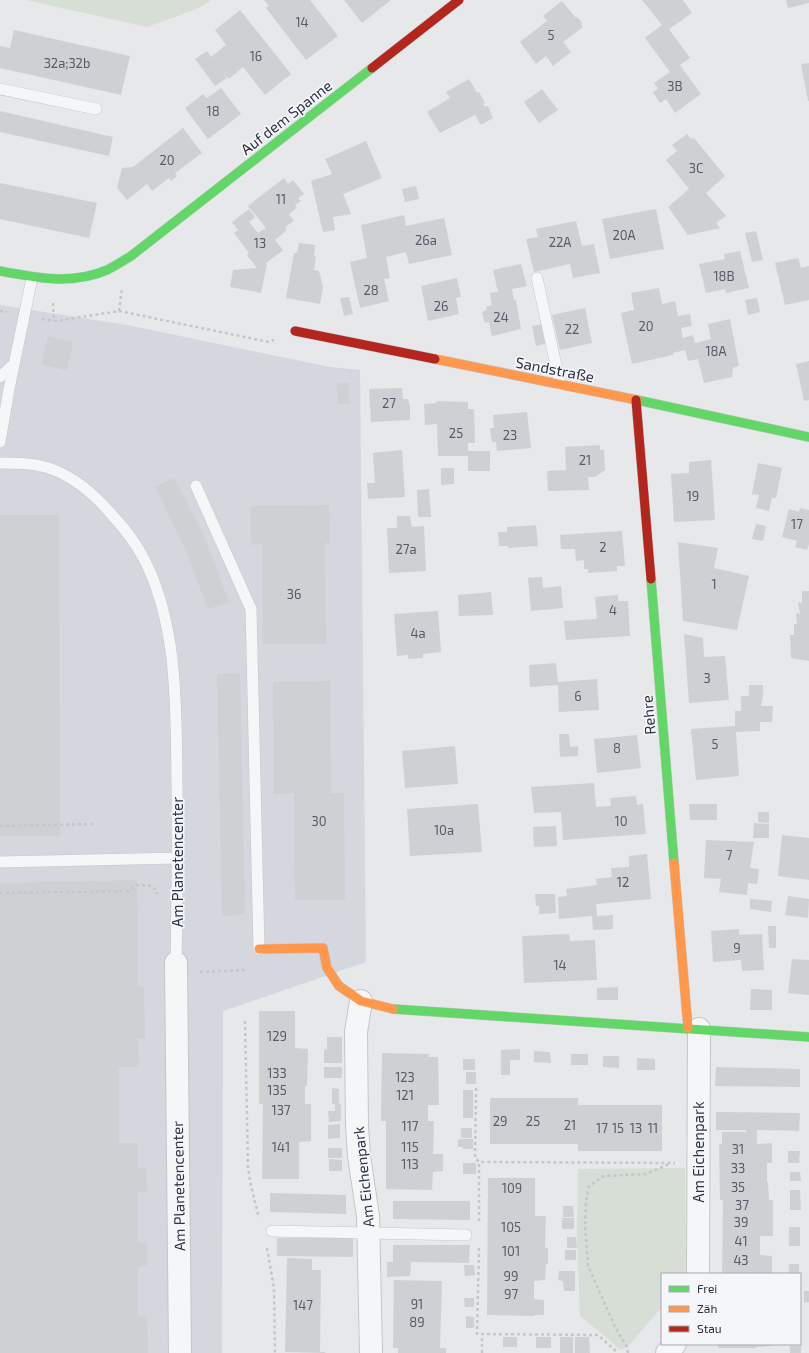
<svg xmlns="http://www.w3.org/2000/svg" width="809" height="1353" font-family="'Exo 2',sans-serif">
<style>
.built{fill:#d4d7dd}
.green{fill:#d6ded6}
.building{fill:#ced0d3}
.lines{fill:none;stroke-linecap:round;stroke-linejoin:round}
.lane-casing{stroke:#c4c6c8;stroke-width:12}
.street-casing{stroke:#c4c6c8;stroke-width:24}
.fast-casing{stroke:#c4c6c8;stroke-width:10}
.slow-casing{stroke:#c4c6c8;stroke-width:10}
.jam-casing{stroke:#c4c6c8;stroke-width:10}
.path{stroke:#c5c6ca;stroke-width:2.5;stroke-dasharray:3 3;stroke-linecap:butt}
.lane{stroke:#f5f6f7;stroke-width:11}
.street{stroke:#f5f6f7;stroke-width:22}
.fast{stroke:#63d668;stroke-width:9}
.slow{stroke:#ff974d;stroke-width:9}
.jam{stroke:#b3261e;stroke-width:9}
.labels{text-anchor:middle;dominant-baseline:central;stroke-width:3.5;stroke-linejoin:round;paint-order:stroke}
.number-label{font-size:13px;fill:#545c69}
.street-label{font-size:15px;fill:#2b3445;stroke:#f4f6f9}
</style>
<rect width="100%" height="100%" fill="#e6e8ea"/>
<path class="built" d="M0 305 127 325 330 367 360 370 366 962 223 1011 222 1353H0Z"/>
<path class="green" d="M26 0H211L199 8 147 27Z
M685 1168 686 1274H662V1307L630 1344 621 1350 580 1316 577 1233 578 1169Z"/>
<path class="building" d="M264 0H310L338 36 306 60 266 8 269 6Z
M344 0H391L362 23Z
M642 0H683L692 13 669 29 690 58 680 65 701 94 675 113 666 99 660 103 653 92 658 89 654 83 670 72 645 38 662 25Z
M786 0H809V3L788 8Z
M562 1 576 18 577 17 582 23 581 24 583 27 563 42 571 52 553 66 546 56 536 64 520 42 547 21 543 16Z
M240 10 291 74 265 95 243 67 229 79 223 72 227 78 215 86 195 59 207 51 211 57 226 45 215 30Z
M14 30 130 56 121 95 0 68V46L10 48Z
M809 63V101H808L801 64Z
M469 79 477 93 479 92 485 103 483 104 485 107 488 106 493 118 481 125 475 115 440 133 427 112 450 98 446 92Z
M221 88 241 114 208 139 185 108 203 94 207 98Z
M542 89 558 110 539 123 524 102Z
M0 111 113 137 109 156 0 132Z
M183 128 202 153 175 173 177 176 171 181 169 178 152 191 147 184 127 200 117 188 122 168 133 167Z
M687 134 691 139 694 138 725 176 706 193 726 216 716 223 720 228 688 235 668 207 689 189 666 160 677 151 672 145Z
M366 141 382 178 343 194 351 214 333 217 335 230 323 232 311 181 332 174 325 159Z
M284 178 288 184 293 180 304 194 298 198 301 201 295 205 297 208 289 214 294 221 285 227 287 230 275 240 283 250 265 264H267L261 293 230 287 233 270 257 268 247 255 249 253 234 233 238 230 232 222 249 209 255 217 249 222 258 233 266 228 248 206Z
M0 183 97 203 89 238 0 219Z
M416 186 419 199 405 202 402 189Z
M656 209 664 249 610 259 602 219Z
M404 215 406 226 444 218 452 255 409 264 406 252 386 257 390 278 384 279 389 301 360 308 350 262 367 258 361 225Z
M576 221 582 246 594 244 600 273 573 278 570 264 534 272 526 239 538 237 536 229Z
M756 231 763 260 752 262 745 233Z
M299 243 315 245 314 256 316 257 314 270 319 271 323 287 320 304 286 298 294 253H297Z
M740 251 749 288 726 293 725 289 706 293 699 264 725 259 724 254Z
M798 258 801 268 809 266V300L785 305 775 263Z
M521 264 527 286 512 289 514 300H516L521 329 492 336 489 322 485 323 482 312 487 310 486 307 492 305 490 293 498 292 493 270Z
M457 278 461 297 456 298 459 314 428 321 421 286Z
M659 288 662 304 675 301 678 316 690 314 692 326 681 328 683 338 693 335 695 343 711 339 708 324 730 319 739 366 733 368 732 377 704 383 698 359 688 361 685 350 673 353V355L632 364 621 313 634 310 631 293Z
M349 297 353 314 344 316 340 298Z
M757 298 760 312 748 315 745 300Z
M585 308 592 343 560 350 552 315Z
M544 324 548 343 536 346 532 326Z
M48 336 73 342 67 370 41 365Z
M809 361V400L804 401 796 364Z
M337 383H349V404H338Z
M402 388 403 399H408L410 406V420L371 422 369 389Z
M436 401 468 402V409H474L475 443H468V451H490V471H468V456H438L437 424 425 425 424 404 437 403Z
M527 412 531 448 497 451 496 442H492L490 428H494L493 415Z
M600 445V450H604L605 470 595 477H588L589 490 548 491 547 471 566 470 565 447Z
M402 450 405 497 368 499 367 483H375L373 453Z
M711 460 715 520 674 522 671 474 689 473V462Z
M758 463 782 468 776 498H772L769 511 756 508 759 495 752 494Z
M441 468H454V484L441 485Z
M174 478 204 536 229 602 208 609 184 546 155 487Z
M429 489 431 517H418L417 490Z
M329 505 330 543H325L326 644H263L262 544 251 545 250 506Z
M800 508 809 510V544L807 550 795 547 797 541 782 537 789 509 799 512Z
M0 515H59L60 836H0Z
M397 516H410L412 527 424 526 426 571 389 573 387 528H397Z
M756 524 766 526 763 541 752 539Z
M536 525 538 546 508 548V546H499L498 532H507V527Z
M622 531 625 566H617V571L588 573V569H584V560L576 561 575 549H561L560 535Z
M678 542 718 548 714 568 749 576 737 630 683 621Z
M542 577 543 588 561 586 563 608 531 611 528 578Z
M802 591H809V661L791 658 790 635H794V624H797L796 613 800 614 798 602 802 603Z
M491 592 493 615 459 616 458 595Z
M618 595V601H628L630 636 566 640 564 621 597 619 595 597Z
M438 611 441 652 423 654V658L408 659V655L397 656 394 614Z
M684 634 703 638 704 657 725 656 729 700 689 703Z
M556 663 558 682 597 679 599 710 559 712 558 685 530 687 529 665Z
M240 673 245 914 222 916 217 674Z
M330 681 331 793H344L345 900H295L294 793 274 794 273 682Z
M749 685H763V696L761 706H773L772 722H760V731L736 732 739 776 696 780 691 729 735 726V730V711H741V696H749Z
M559 734H569L570 747 578 746V756L560 757Z
M637 735 641 768 597 773 594 739Z
M455 746 458 784 405 788 402 751Z
M594 783 596 807 611 806 610 798 636 796 637 805 643 804 646 834 563 840 561 812 534 813 531 787Z
M478 804 482 852 410 856 407 809Z
M689 804H717V820H690Z
M758 812H769V823L758 822Z
M754 823 769 824V838H753Z
M556 826 557 846 534 847 533 827Z
M782 835 809 838V880L778 876Z
M706 840 754 842 750 868 759 869 757 884 748 883 747 895 719 892 721 879 704 878Z
M647 854 651 899 596 904 597 916 613 915V929L593 930 592 916 559 919 558 897 567 896 566 889 597 885 596 879 612 877 611 868 629 867V856Z
M137 880 138 986H144L145 1039H138L139 1067H119V1143H138V1168H146L147 1192H138V1242L147 1243V1266L138 1267V1317L147 1316 148 1353H0V883Z
M535 894H555L556 913 539 914V906H536Z
M788 896 809 899 808 918 785 915Z
M750 899 772 901 771 912 750 909Z
M768 926H776V948H769Z
M739 929V935L762 934 764 970 742 971 741 960 713 962 711 931Z
M569 934 570 941 595 940 597 980 524 983 522 936Z
M792 959 809 960V995L788 993Z
M618 987V1000H597V988Z
M751 989 772 990V1010H750Z
M259 1011H295V1048L308 1049 307 1086H305V1104H311V1141L299 1142V1179H262L263 1104H259Z
M327 1037H342V1063H324V1049L327 1050Z
M520 1049V1060H510V1075H501V1050Z
M534 1051 550 1052 551 1063 534 1062Z
M382 1053 429 1054 428 1057H438L439 1105H428V1121H434L433 1154H443V1171L433 1172 432 1190 386 1189V1121H381Z
M571 1054H588V1065H571Z
M603 1056H619V1068L603 1067Z
M637 1058 655 1059V1070H637Z
M463 1059H475V1070H463Z
M324 1067H342V1078H324Z
M716 1067 800 1069V1087L715 1086Z
M466 1072H476V1084H466Z
M332 1088 339 1089V1104H341V1121L329 1122 328 1111H335V1104H332Z
M463 1090H473V1118H463Z
M490 1098H578V1105H662V1151H578V1144H490Z
M716 1112 800 1113 799 1131 757 1130V1144L772 1143V1163H767V1182H768L769 1200H773V1236H760V1255L772 1256V1274H722L723 1200H720L719 1144H722V1132H746V1130H716Z
M340 1124V1138L328 1139V1125Z
M461 1128H472V1138H461Z
M458 1139H473V1149H463V1147H458Z
M328 1148H342V1158H328Z
M788 1151H800L799 1163H788Z
M329 1159 342 1160V1171H329Z
M463 1163H476V1174H463Z
M790 1172H800L801 1181H790Z
M488 1178H535V1216H546L545 1248H548V1264H546L545 1280 534 1281V1299L544 1300V1315H534V1316L487 1315Z
M790 1190H800L801 1210H790Z
M270 1193 346 1195V1214L270 1212Z
M393 1201H470V1220L393 1219Z
M563 1206H573L574 1217H563Z
M562 1218H574V1229H562Z
M789 1227H800V1246H789Z
M567 1237H576L577 1248H567Z
M277 1238H353V1257L277 1256Z
M393 1245H470L469 1263 411 1262 410 1276 387 1277V1262H393Z
M565 1250H576V1260H565Z
M287 1258 312 1259V1270H321L320 1352H325V1353L285 1352Z
M789 1264H799V1274H789Z
M464 1265H474L475 1275 465 1276Z
M559 1271H575V1291H564L563 1281 558 1280Z
M394 1280 442 1281 440 1348H446V1353H398V1348H393Z
M804 1291H809V1302L804 1303Z
M464 1298H474V1307H465Z
M466 1316 474 1317V1328H466Z
M503 1337H517V1347H503Z
M536 1337H551V1348H536Z
M560 1337H573V1353H560Z
M575 1337H589L590 1353H575Z
M718 1344H770V1346L755 1347V1348H718Z
M790 1346H801V1353H790Z"/>
<g class="lines">
<g class="lane-casing">
<path id="lane" d="M0 89 96 109
M537 278 560 384
M0 377 14 364
M0 442 9 389 32 278
M0 463C17 463 38 463 54 470 77 479 97 497 113 516 124 528 135 542 143 557 179 625 176 712 177 788 178 846 177 904 176 963
M196 486 251 609 259 949
M0 862 178 858
M272 1231 466 1235"/>
</g>
<g class="street-casing">
<path id="street" d="M176 963 180 1353
M361 1001 356 1032 357 1126 359 1156 368 1216 371 1353
M698 1274 699 1029
M667 1353 675 1344"/>
</g>
<g class="fast-casing">
<path id="fast" d="M0 271C36 278 72 285 107 270 115 266 123 261 131 256L372 68
M637 400 809 437
M651 579 674 863
M393 1009 809 1037"/>
</g>
<g class="slow-casing">
<path id="slow" d="M435 359 637 400
M674 863 688 1028
M259 949 323 948 327 968 339 986 361 1001 393 1009"/>
</g>
<g class="jam-casing">
<path id="jam" d="M372 68 459 0
M295 331 435 359
M636 400 651 579"/>
</g>
<path class="path" d="M53 303 54 321
M0 311 7 312
M119 311 269 342 274 340
M42 319 56 321 119 311 122 288
M0 826 94 824
M0 893 128 891 137 885 152 886 157 892V894
M200 972 247 970
M245 1021 248 1168 251 1186 259 1218
M476 1088 475 1158 479 1162 675 1163
M479 1221V1162
M267 1248 274 1288 275 1353
M479 1248 477 1334 598 1335 618 1353
M482 1353V1334
M628 1353 627 1347 616 1329 588 1266 585 1226 586 1201 589 1186 604 1176 646 1174 669 1164"/>
<use href="#lane" class="lane"/>
<use href="#street" class="street"/>
<use href="#fast" class="fast"/>
<use href="#slow" class="slow"/>
<use href="#jam" class="jam"/>
</g>
<g class="labels">
<g class="number-label">
<text x="302" y="22">14</text>
<text x="551" y="35">5</text>
<text x="256" y="56">16</text>
<text x="67" y="63">32a;32b</text>
<text x="675" y="86">3B</text>
<text x="213" y="111">18</text>
<text x="167" y="160">20</text>
<text x="696" y="168">3C</text>
<text x="281" y="199">11</text>
<text x="624" y="235">20A</text>
<text x="426" y="240">26a</text>
<text x="560" y="242">22A</text>
<text x="260" y="243">13</text>
<text x="724" y="276">18B</text>
<text x="371" y="290">28</text>
<text x="441" y="306">26</text>
<text x="501" y="317">24</text>
<text x="646" y="326">20</text>
<text x="572" y="329">22</text>
<text x="716" y="351">18A</text>
<text x="389" y="403">27</text>
<text x="456" y="433">25</text>
<text x="510" y="435">23</text>
<text x="585" y="460">21</text>
<text x="693" y="496">19</text>
<text x="797" y="524">17</text>
<text x="603" y="547">2</text>
<text x="406" y="549">27a</text>
<text x="714" y="584">1</text>
<text x="294" y="594">36</text>
<text x="613" y="610">4</text>
<text x="418" y="633">4a</text>
<text x="707" y="678">3</text>
<text x="578" y="696">6</text>
<text x="715" y="744">5</text>
<text x="617" y="748">8</text>
<text x="319" y="821">30</text>
<text x="621" y="821">10</text>
<text x="444" y="830">10a</text>
<text x="729" y="855">7</text>
<text x="623" y="882">12</text>
<text x="737" y="948">9</text>
<text x="560" y="965">14</text>
<text x="277" y="1036">129</text>
<text x="277" y="1073">133</text>
<text x="405" y="1077">123</text>
<text x="277" y="1090">135</text>
<text x="405" y="1095">121</text>
<text x="281" y="1110">137</text>
<text x="500" y="1121">29</text>
<text x="533" y="1121">25</text>
<text x="570" y="1125">21</text>
<text x="410" y="1126">117</text>
<text x="602" y="1128">17</text>
<text x="618" y="1128">15</text>
<text x="636" y="1128">13</text>
<text x="653" y="1128">11</text>
<text x="281" y="1147">141</text>
<text x="410" y="1147">115</text>
<text x="738" y="1149">31</text>
<text x="410" y="1164">113</text>
<text x="738" y="1168">33</text>
<text x="738" y="1187">35</text>
<text x="512" y="1188">109</text>
<text x="742" y="1205">37</text>
<text x="741" y="1222">39</text>
<text x="511" y="1227">105</text>
<text x="741" y="1241">41</text>
<text x="511" y="1251">101</text>
<text x="741" y="1260">43</text>
<text x="511" y="1276">99</text>
<text x="511" y="1294">97</text>
<text x="417" y="1304">91</text>
<text x="303" y="1305">147</text>
<text x="417" y="1322">89</text>
</g>
<g class="street-label">
<text transform="translate(286 117) rotate(-38)">Auf dem Spanne</text>
<text transform="translate(555 369) rotate(11)">Sandstraße</text>
<text transform="translate(648 715) rotate(-95)">Rehre</text>
<text transform="translate(177 862) rotate(-90)">Am Planetencenter</text>
<text transform="translate(698 1152) rotate(-90)">Am Eichenpark</text>
<text transform="translate(363 1177) rotate(-96)">Am Eichenpark</text>
<text transform="translate(178 1186) rotate(-91)">Am Planetencenter</text>
</g>
</g>
<rect x="661" y="1273" width="140" height="72" fill="#f4f6f9" stroke="#a4a8b1"/>
<rect x="669" y="1286" width="20" height="6" fill="#63d668" stroke="#a4a8b1"/>
<text x="697" y="1293" font-size="12" fill="#2b3445">Frei</text>
<rect x="669" y="1306" width="20" height="6" fill="#ff974d" stroke="#a4a8b1"/>
<text x="697" y="1313" font-size="12" fill="#2b3445">Zäh</text>
<rect x="669" y="1326" width="20" height="6" fill="#b3261e" stroke="#a4a8b1"/>
<text x="697" y="1333" font-size="12" fill="#2b3445">Stau</text>
</svg>
